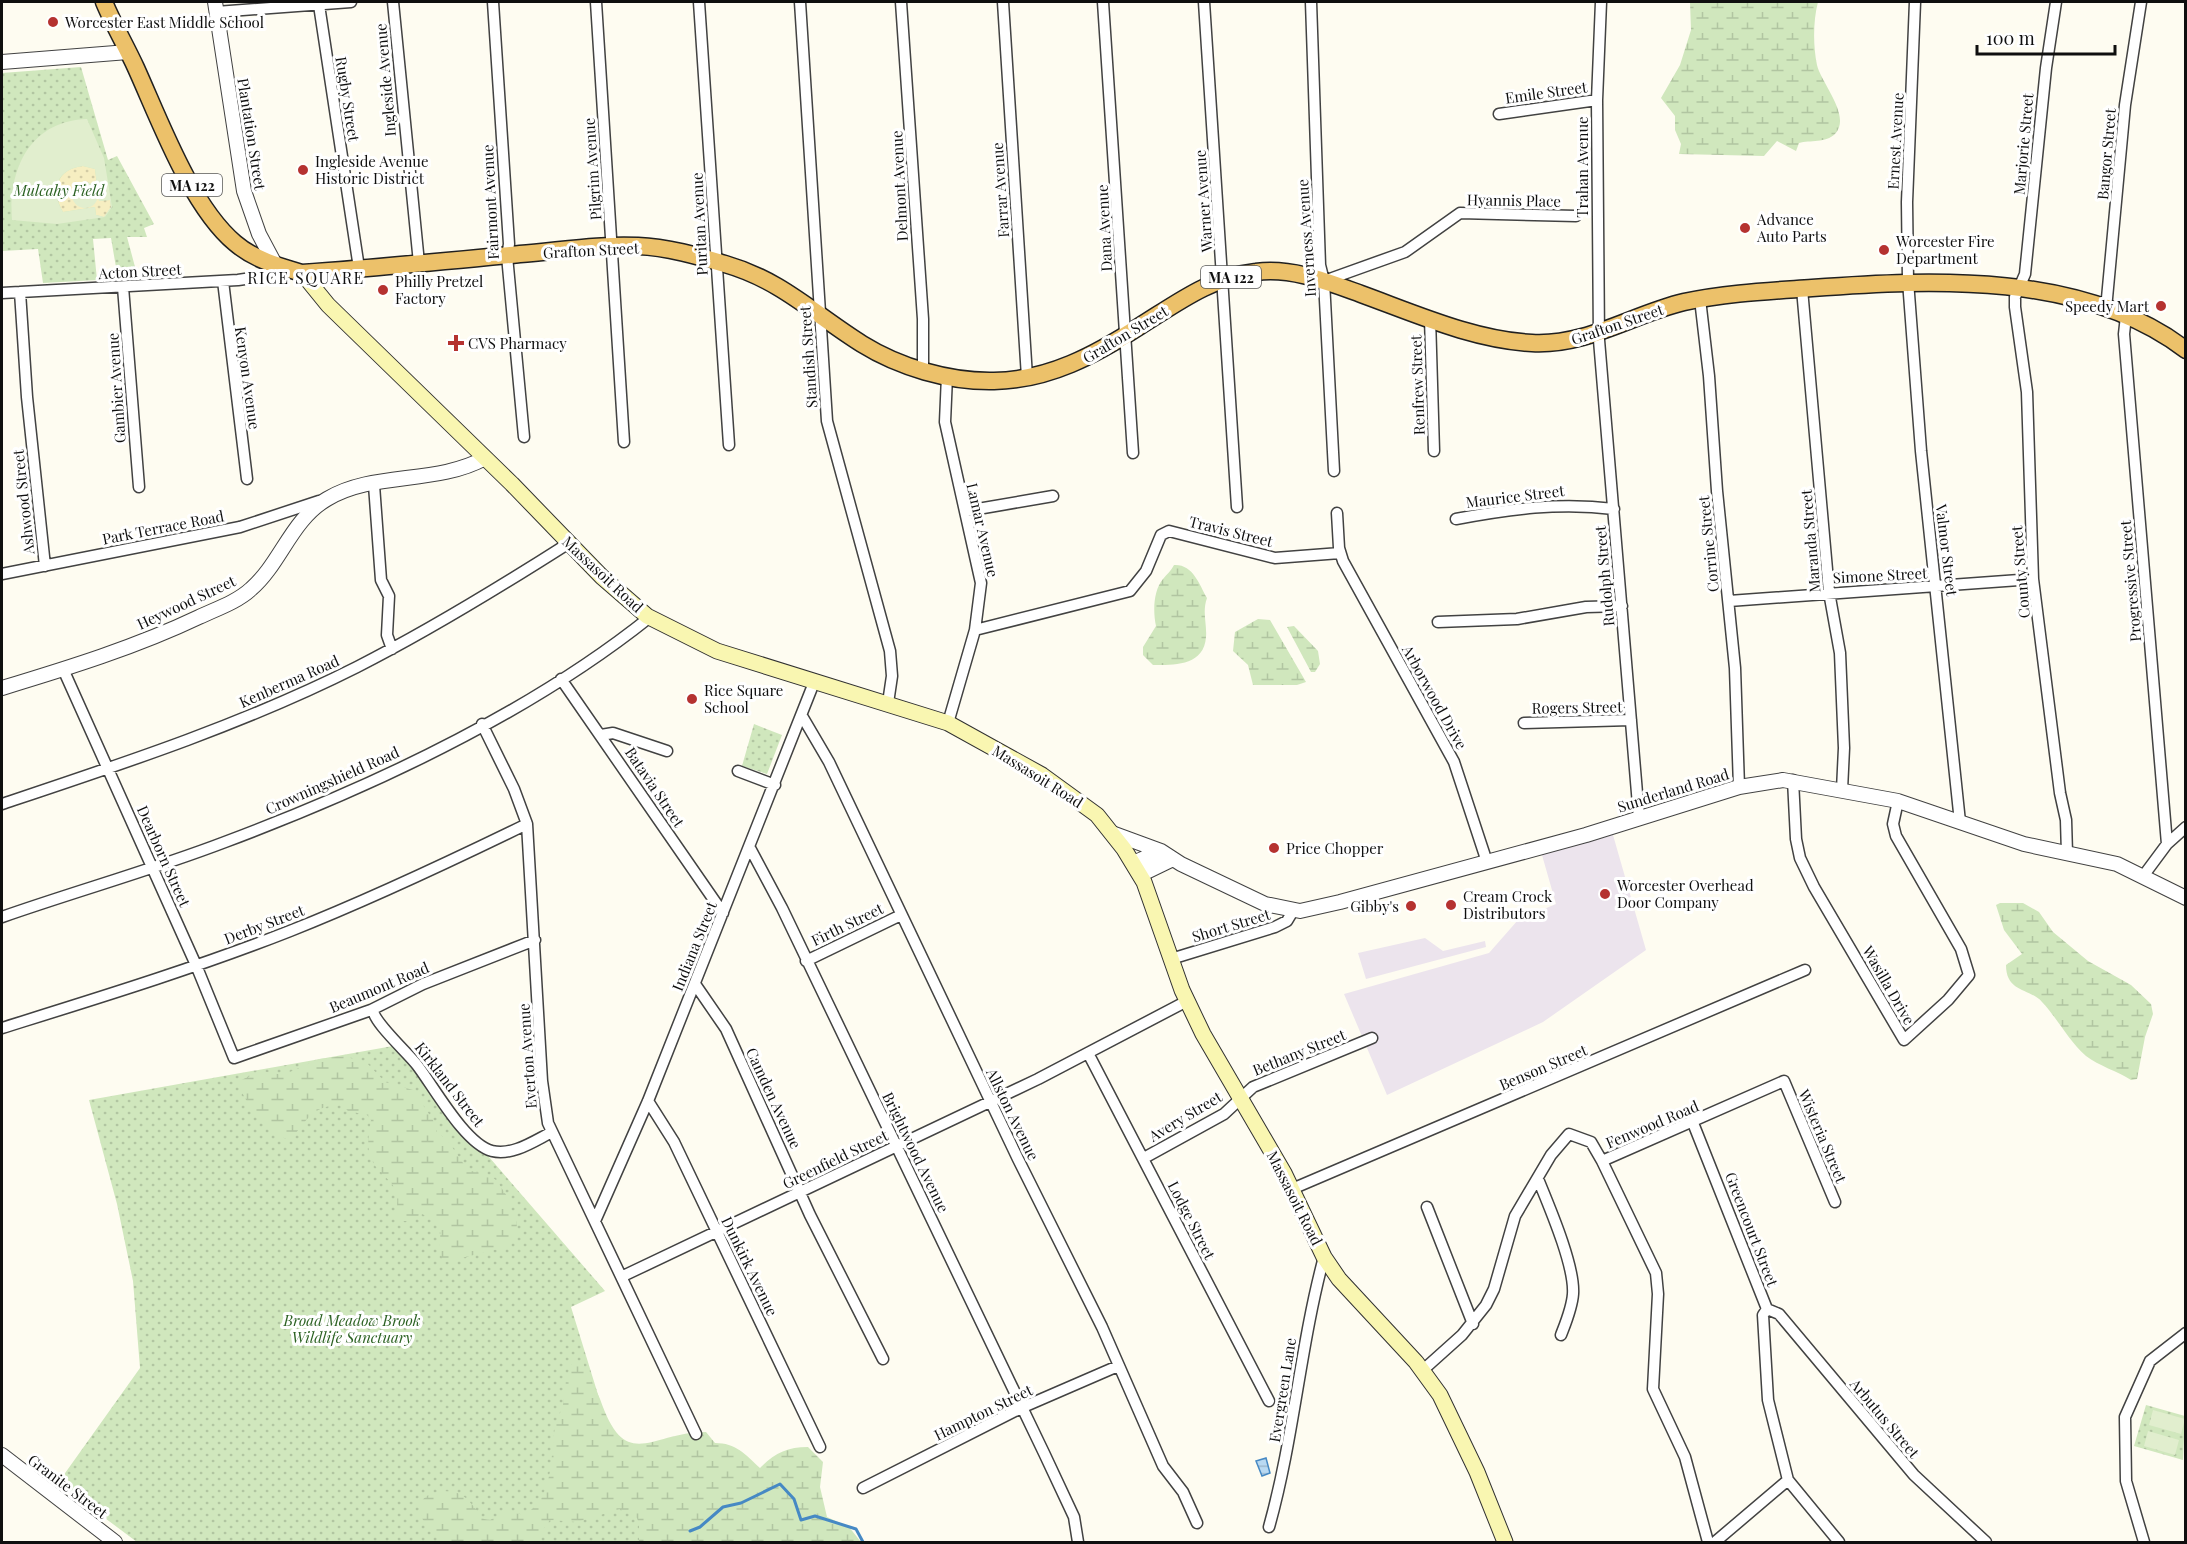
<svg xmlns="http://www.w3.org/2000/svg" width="2187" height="1544" font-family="'Playfair Display',serif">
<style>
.industrial{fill:#ece4ed}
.green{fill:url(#green-dots)}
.wetland{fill:url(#wetland-marsh)}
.sand{fill:url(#sand-dots)}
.pitch{fill:#e1eece;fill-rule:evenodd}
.water{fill:url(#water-rules);stroke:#4689c4;stroke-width:1.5}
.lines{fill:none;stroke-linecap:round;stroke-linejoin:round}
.stream{stroke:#4689c4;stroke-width:3}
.minor-casing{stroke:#424242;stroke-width:13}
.tertiary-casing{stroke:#424242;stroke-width:16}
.secondary-casing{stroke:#313131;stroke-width:17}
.trunk-casing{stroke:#202020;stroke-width:19}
.minor{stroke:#fff;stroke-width:10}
.tertiary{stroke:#fff;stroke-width:14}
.secondary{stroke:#f9f6b1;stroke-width:15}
.trunk{stroke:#ecc16a;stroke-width:16}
.poi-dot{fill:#b53230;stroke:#fff;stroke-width:2}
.labels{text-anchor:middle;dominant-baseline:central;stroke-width:6;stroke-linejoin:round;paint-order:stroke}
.shield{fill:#fff;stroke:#575757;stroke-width:1.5}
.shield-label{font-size:14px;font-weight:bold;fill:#0f0f0f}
.poi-label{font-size:15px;fill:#0f0f0f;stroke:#fff;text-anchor:start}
.street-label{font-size:15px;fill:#0f0f0f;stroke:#fff}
.park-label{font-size:15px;font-style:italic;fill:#2c6223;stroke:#fff}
.neighbourhood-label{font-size:16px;letter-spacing:1.5px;fill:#0f0f0f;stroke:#fff}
</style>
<defs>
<pattern id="green-dots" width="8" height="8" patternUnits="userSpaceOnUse" patternTransform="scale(1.5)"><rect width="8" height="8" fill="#d0e7bd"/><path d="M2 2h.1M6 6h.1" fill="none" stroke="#b1c5a1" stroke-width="1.8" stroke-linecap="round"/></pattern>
<pattern id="wetland-marsh" width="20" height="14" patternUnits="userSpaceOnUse" patternTransform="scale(1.5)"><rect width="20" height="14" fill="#d0e7bd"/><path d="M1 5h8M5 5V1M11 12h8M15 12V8" fill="none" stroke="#b1c5a1"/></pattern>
<pattern id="sand-dots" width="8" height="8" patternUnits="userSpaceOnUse" patternTransform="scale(1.5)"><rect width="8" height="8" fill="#f6eec1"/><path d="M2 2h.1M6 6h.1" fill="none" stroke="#d2cba5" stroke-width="1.8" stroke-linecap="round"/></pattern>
<pattern id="water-rules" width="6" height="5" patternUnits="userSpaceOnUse" patternTransform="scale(1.5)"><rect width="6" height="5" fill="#b9d9f2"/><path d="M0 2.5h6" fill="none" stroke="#9eb9ce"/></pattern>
</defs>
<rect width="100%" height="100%" fill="#fefcf1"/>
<path class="industrial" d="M1613 835 1646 950 1543 1022 1387 1095 1344 994 1489 953 1518 920 1556 904 1542 855Z
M1425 938 1443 951 1485 941 1486 947 1366 979 1358 953Z"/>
<path class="green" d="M81 67 108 160 117 156 154 224 144 228 147 237H127L138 278 118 279 111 238 93 239 97 280 43 283 38 249 2 251V73Z
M754 724 782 735 767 774 742 766Z
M393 1046 605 1291 571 1307 612 1440 738 1542H137L58 1483 140 1368 133 1281 117 1204 89 1100Z
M2146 1405 2185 1416 2183 1460 2134 1446Z"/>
<path class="wetland" d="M1690 2H1818C1813 21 1813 46 1817 65 1821 83 1852 116 1835 134 1826 143 1810 140 1799 143L1796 151 1777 141 1764 156 1679 154 1681 144 1675 130V116L1661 98 1680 65 1691 30Z
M1174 565C1193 564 1199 584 1207 598 1202 612 1207 623 1206 637 1204 666 1174 665 1153 665L1143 655V647L1156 626C1153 612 1153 591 1163 579 1167 574 1171 571 1174 565Z
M1258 619 1270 620 1306 682 1297 685H1253L1248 665 1233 651 1235 632Z
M1294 626 1318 651 1320 664 1315 672H1311L1287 627Z
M2000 903H2023L2039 912 2053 932 2088 961 2131 985 2151 1004 2153 1014 2145 1037 2137 1079 2131 1080C2117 1071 2099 1066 2086 1056 2068 1040 2058 1019 2042 1002 2030 988 2006 993 2006 965L2022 954 2004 930 1996 905Z
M344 1056 367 1063 385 1082 413 1090 433 1120 437 1132 448 1141 463 1163 471 1171 489 1175 496 1180 511 1202V1213L517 1222 516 1236 502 1248 445 1262C428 1243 457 1230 422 1214L409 1221H401L395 1216C405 1179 380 1181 371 1158 366 1146 369 1132 371 1120L367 1115 348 1111 341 1105C314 1105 307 1119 292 1138H284C266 1124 242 1104 239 1081L261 1071 283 1075 319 1059Z
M574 1360 583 1362C586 1376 595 1386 600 1399 626 1474 650 1432 706 1432L715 1443C736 1443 745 1454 760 1468 775 1453 787 1447 808 1447L823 1462 820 1487 827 1517 849 1527 861 1542H639V1524L637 1518 620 1509 577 1522 550 1520 534 1542H437V1535L423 1520 418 1508C421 1500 426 1495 434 1493 462 1486 468 1500 484 1519L490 1520 507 1511 524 1515C555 1497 550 1457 555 1427 556 1419 561 1413 563 1405 566 1389 565 1374 574 1360Z"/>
<path class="sand" d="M83 166 95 169 99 201 110 200 111 207 104 217 96 215 95 207 63 212C51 191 56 169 83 166Z"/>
<path class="pitch" d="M87 119 104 158 112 207 105 217 57 224 12 220C8 169 30 121 87 119ZM83 166 95 169 99 201 110 200 111 207 104 217 96 215 95 207 63 212C50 191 56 169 83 166Z
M72 195a13 13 0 1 1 26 0a13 13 0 1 1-26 0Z
M2153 1410 2185 1419 2181 1434 2149 1425Z
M2148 1431 2179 1440 2175 1455 2144 1446Z"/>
<path class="water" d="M1266 1458 1270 1473 1262 1476 1256 1461Z"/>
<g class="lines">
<path class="stream" d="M690 1531 700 1527 723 1507 741 1503 780 1484 794 1499 801 1520 815 1516 856 1529 863 1542"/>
<g class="minor-casing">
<path id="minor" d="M393 2 419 263
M493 2 509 244 507 256 524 437
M596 2 624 442
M699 2 729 445
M800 2 827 421 890 651 892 676 888 703
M901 2 923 319V370
M1003 2 1027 377
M1103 2 1133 453
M1204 2 1237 507
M1311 2 1320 265 1324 281 1334 471
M1601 2 1597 100 1599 340 1639 817
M1915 2 1907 202 1908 281 1921 451 1960 822
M2056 2 2046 68 2025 274 2015 297V307L2027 392 2033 579 2060 793 2066 820 2067 854
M319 5 359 268
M216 12 351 2
M1499 114 1597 100
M223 281 247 479
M1324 281 1405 252 1460 213 1576 216
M123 287 139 487
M1802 289 1829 592 1840 653 1844 748 1842 790
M20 292 27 397 45 566
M2 293 238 280 265 276 276 266
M1700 299 1709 376 1717 491 1735 668 1739 787
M2106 309 2125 105 2141 2
M2126 316 2124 334 2167 844
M1430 318 1434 451
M947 376 945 422 981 583 975 630 948 723
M374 485 381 580 389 596 387 635 392 649
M966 511 1053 496
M1337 513 1339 548 1343 561 1454 762 1487 862
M1456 519C1509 509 1560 502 1614 509
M2 574 240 527 319 501
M1729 601 2033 579
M1438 622 1517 619 1586 607 1622 606
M975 630 1130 591 1146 571 1161 535 1169 531 1275 558 1340 553
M63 669 196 965 234 1058 371 1010 423 984 535 940
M561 679 723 913
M802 716 829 762 1018 1159 1102 1327 1163 1466 1183 1492 1197 1523
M1524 723 1631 720
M482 724 514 789 527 824 542 1081 548 1123 696 1434
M601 735 613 733 667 751
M738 771 775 785
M1793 780 1796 839 1800 858 1814 887 1904 1040 1948 1000 1969 975 1961 949 1896 836 1893 824 1898 801
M2 804C122 764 244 724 357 667 430 630 500 587 569 543
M750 848 782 908 1044 1453 1074 1517 1078 1542
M2144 875 2167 844 2186 827
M2 917C76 891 152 870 225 842 369 788 530 713 650 617
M1171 959 1275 927 1287 921 1293 911
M806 961 901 915
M695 984 726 1029 810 1215 883 1359
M373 1009C372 1021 408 1053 417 1065 434 1087 465 1144 492 1151 513 1156 534 1141 552 1132
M2 1028C98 998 196 968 290 931 371 899 449 862 527 824
M1088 1053 1269 1401
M648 1101 674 1142 820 1447
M1693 1123 1767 1309 1763 1315 1768 1400 1788 1480 1839 1542
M1144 1158 1224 1114 1253 1087 1372 1038
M1602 1161 1656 1273 1658 1294 1653 1389 1685 1457 1708 1542
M1538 1179C1549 1206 1575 1266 1573 1294 1572 1308 1566 1322 1561 1335
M1292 1189 1805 970
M1427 1207 1473 1324
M595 1221 648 1101 815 680
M623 1276 1038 1079 1187 1001
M1767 1309 1779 1314 1914 1475 1986 1542
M1423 1370 1462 1335 1486 1305 1494 1289 1515 1216 1551 1155 1569 1134 1591 1142 1602 1161 1784 1081 1835 1202
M863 1488 1021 1408 1118 1366
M1269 1527C1294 1438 1300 1346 1324 1257
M1715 1542 1788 1480
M2144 1542 2126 1481 2125 1417 2150 1361 2186 1333"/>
</g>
<g class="tertiary-casing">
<path id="tertiary" d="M215 2 244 191 259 234 276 266
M2 62 128 52
M2 688C68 668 136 647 199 617 216 609 237 602 251 589 281 563 291 520 327 499 373 471 436 485 485 458
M1112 833 1161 851 1181 864 1265 904 1300 911 1340 902 1586 835 1739 787 1783 780 1898 801 2024 844 2117 864 2186 898
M1133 863 1161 851
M1140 875 1173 859
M2 1455 115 1542"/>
</g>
<g class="secondary-casing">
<path id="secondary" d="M302 273 328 305 512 484 602 577 647 616 717 651 948 723 1042 775 1097 815 1124 849 1144 882 1182 990 1203 1034 1284 1173 1324 1257 1339 1279 1416 1362 1440 1395 1477 1472 1505 1542"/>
</g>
<g class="trunk-casing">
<path id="trunk" d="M104 2C113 24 126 46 136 68 160 121 191 206 235 243 255 260 278 266 302 273 375 268 447 261 520 254 559 251 599 244 638 246 667 247 698 256 725 264 781 280 814 314 862 344 899 367 949 382 994 381 1049 380 1095 355 1140 326 1177 303 1211 277 1256 272 1292 267 1328 282 1361 294 1416 314 1474 340 1532 343 1587 346 1633 314 1684 302 1726 293 1770 291 1812 288 1933 279 2084 272 2186 350"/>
</g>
<use href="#minor" class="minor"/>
<use href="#tertiary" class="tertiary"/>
<use href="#secondary" class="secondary"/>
<use href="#trunk" class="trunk"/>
</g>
<g class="poi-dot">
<circle cx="53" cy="22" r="6"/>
<circle cx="303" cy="170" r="6"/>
<circle cx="1745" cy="228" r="6"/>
<circle cx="1884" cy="250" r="6"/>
<circle cx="383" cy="290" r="6"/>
<circle cx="2161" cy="306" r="6"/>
<path d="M453 334h6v6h6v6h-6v6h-6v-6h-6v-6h6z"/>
<circle cx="692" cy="699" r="6"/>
<circle cx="1274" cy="848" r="6"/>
<circle cx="1605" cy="894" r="6"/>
<circle cx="1451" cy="905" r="6"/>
<circle cx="1411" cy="906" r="6"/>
</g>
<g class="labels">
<g class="shield">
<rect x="162" y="174" width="60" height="22" rx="4.5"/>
<rect x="1201" y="266" width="60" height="22" rx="4.5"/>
</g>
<g class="shield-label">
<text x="192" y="185">MA 122</text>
<text x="1231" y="277">MA 122</text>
</g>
<g class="poi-label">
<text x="65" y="22">Worcester East Middle School</text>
<text x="315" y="161">Ingleside Avenue<tspan x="315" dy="17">Historic District</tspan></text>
<text x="1757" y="219">Advance<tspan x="1757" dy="17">Auto Parts</tspan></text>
<text x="1896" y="241">Worcester Fire<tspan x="1896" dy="17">Department</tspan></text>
<text x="395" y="281">Philly Pretzel<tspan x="395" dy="17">Factory</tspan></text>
<text x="2149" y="306" text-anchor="end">Speedy Mart</text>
<text x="468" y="343">CVS Pharmacy</text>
<text x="704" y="690">Rice Square<tspan x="704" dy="17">School</tspan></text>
<text x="1286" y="848">Price Chopper</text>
<text x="1617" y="885">Worcester Overhead<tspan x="1617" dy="17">Door Company</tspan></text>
<text x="1463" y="896">Cream Crock<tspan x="1463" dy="17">Distributors</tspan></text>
<text x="1399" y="906" text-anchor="end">Gibby's</text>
</g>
<g class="street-label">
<text transform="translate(385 80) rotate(-95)">Ingleside Avenue</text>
<text transform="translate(1546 92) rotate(-8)">Emile Street</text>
<text transform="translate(348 99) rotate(81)">Rugby Street</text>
<text transform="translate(252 134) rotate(81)">Plantation Street</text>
<text transform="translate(1895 141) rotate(-87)">Ernest Avenue</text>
<text transform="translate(2023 144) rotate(-85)">Marjorie Street</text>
<text transform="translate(2106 154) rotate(-85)">Bangor Street</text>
<text transform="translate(1582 167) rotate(-90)">Trahan Avenue</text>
<text transform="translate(592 169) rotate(-94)">Pilgrim Avenue</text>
<text transform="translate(899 186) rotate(-93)">Delmont Avenue</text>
<text transform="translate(1000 190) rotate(-94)">Farrar Avenue</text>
<text transform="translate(1514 200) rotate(1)">Hyannis Place</text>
<text transform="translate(1203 201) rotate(-94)">Warner Avenue</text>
<text transform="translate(490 202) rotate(-93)">Fairmont Avenue</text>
<text transform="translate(699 224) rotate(-93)">Puritan Avenue</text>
<text transform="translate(1104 228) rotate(-93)">Dana Avenue</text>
<text transform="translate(1306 238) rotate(-94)">Inverness Avenue</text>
<text transform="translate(591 250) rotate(-3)">Grafton Street</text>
<text transform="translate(140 271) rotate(-3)">Acton Street</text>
<text transform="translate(1617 324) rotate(-19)">Grafton Street</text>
<text transform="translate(1125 334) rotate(-31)">Grafton Street</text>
<text transform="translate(808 357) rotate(-94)">Standish Street</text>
<text transform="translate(248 378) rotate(82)">Kenyon Avenue</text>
<text transform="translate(1417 385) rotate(-92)">Renfrew Street</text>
<text transform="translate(116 388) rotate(-94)">Gambier Avenue</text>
<text transform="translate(1515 496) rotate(-7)">Maurice Street</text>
<text transform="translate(23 502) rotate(-96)">Ashwood Street</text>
<text transform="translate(163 527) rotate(-11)">Park Terrace Road</text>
<text transform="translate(983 530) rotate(77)">Lamar Avenue</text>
<text transform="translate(1231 531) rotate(14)">Travis Street</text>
<text transform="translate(1810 541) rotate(-95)">Maranda Street</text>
<text transform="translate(1708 544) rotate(-96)">Corrine Street</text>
<text transform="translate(1947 550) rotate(83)">Valmor Street</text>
<text transform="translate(2020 572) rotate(-95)">County Street</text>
<text transform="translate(603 574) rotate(43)">Massasoit Road</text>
<text transform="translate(1880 575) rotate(-3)">Simone Street</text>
<text transform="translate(1604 576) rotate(-95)">Rudolph Street</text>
<text transform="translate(2130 581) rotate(-95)">Progressive Street</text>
<text transform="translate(186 602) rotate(-25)">Heywood Street</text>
<text transform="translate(289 681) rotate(-24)">Kenberma Road</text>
<text transform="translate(1435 697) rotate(61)">Arborwood Drive</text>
<text transform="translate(1577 707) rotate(-1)">Rogers Street</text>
<text transform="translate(1038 776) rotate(32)">Massasoit Road</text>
<text transform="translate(332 780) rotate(-24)">Crowningshield Road</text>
<text transform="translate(655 787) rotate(56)">Batavia Street</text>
<text transform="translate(1673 790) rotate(-17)">Sunderland Road</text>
<text transform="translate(164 856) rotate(66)">Dearborn Street</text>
<text transform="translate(264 924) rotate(-21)">Derby Street</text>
<text transform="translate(847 924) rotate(-26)">Firth Street</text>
<text transform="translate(1231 925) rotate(-17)">Short Street</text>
<text transform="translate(694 946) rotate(-68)">Indiana Street</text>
<text transform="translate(1889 985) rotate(60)">Wasilla Drive</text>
<text transform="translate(379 987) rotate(-23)">Beaumont Road</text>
<text transform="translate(1299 1052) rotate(-22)">Bethany Street</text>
<text transform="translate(527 1056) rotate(-94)">Everton Avenue</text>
<text transform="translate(1543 1067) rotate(-23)">Benson Street</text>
<text transform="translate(450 1084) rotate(52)">Kirkland Street</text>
<text transform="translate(774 1098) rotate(65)">Camden Avenue</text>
<text transform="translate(1013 1114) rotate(64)">Allston Avenue</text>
<text transform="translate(1185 1116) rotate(-31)">Avery Street</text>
<text transform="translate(1652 1124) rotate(-23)">Fenwood Road</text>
<text transform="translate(1823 1136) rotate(67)">Wisteria Street</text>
<text transform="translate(916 1152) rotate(64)">Brightwood Avenue</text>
<text transform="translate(835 1159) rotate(-26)">Greenfield Street</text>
<text transform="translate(1295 1198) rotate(63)">Massasoit Road</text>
<text transform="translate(1192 1220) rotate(63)">Lodge Street</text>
<text transform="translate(1752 1229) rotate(69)">Greencourt Street</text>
<text transform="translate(750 1266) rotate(64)">Dunkirk Avenue</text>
<text transform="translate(1282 1390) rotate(-81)">Evergreen Lane</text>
<text transform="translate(983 1412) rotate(-26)">Hampton Street</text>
<text transform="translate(1885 1418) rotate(50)">Arbutus Street</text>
<text transform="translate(68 1486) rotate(37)">Granite Street</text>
</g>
<g class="park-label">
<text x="59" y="190">Mulcahy Field</text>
<text x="352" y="1320">Broad Meadow Brook<tspan x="352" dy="17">Wildlife Sanctuary</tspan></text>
</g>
<g class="neighbourhood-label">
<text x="306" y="277">RICE SQUARE</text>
</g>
</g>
<rect width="2187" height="1544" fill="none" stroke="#0f0f0f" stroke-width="6"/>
<path d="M1977 45v9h138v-9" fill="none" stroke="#0f0f0f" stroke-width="3"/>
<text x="1986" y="45" font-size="18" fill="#0f0f0f" stroke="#ffffff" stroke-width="4.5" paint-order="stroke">100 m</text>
</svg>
